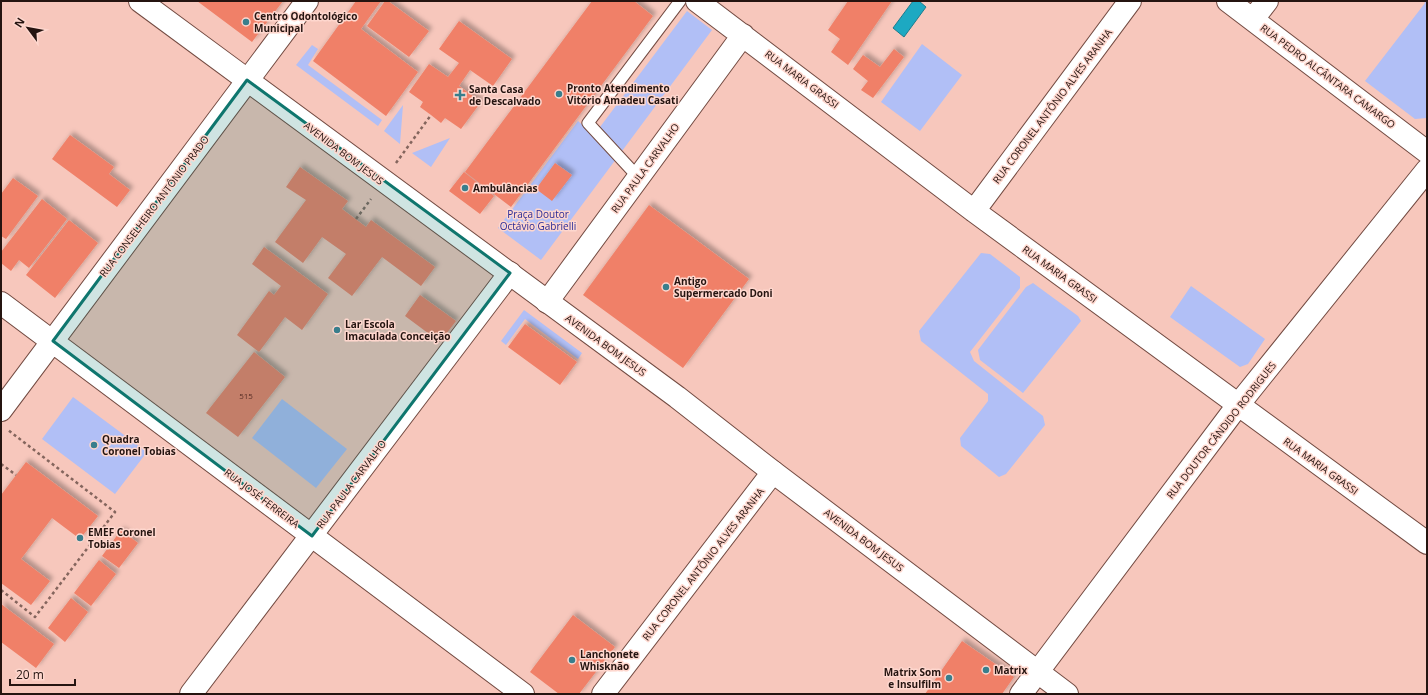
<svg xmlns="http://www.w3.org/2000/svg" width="1428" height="695" font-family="'Open Sans',sans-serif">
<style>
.green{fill:#b1bff6}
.water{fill:#1da9c2;stroke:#1f7c8d}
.building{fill:#f08068;filter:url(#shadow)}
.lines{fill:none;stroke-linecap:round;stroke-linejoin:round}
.lane-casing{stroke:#734b42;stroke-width:13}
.street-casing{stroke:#734b42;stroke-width:24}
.secondary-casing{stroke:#734b42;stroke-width:24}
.path{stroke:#84655d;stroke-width:2.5;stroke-dasharray:3 3;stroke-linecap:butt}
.lane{stroke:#fff;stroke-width:11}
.street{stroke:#fff;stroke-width:22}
.secondary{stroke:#fff;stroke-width:22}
.marked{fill:#0f766e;fill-opacity:0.2;stroke:#0f766e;stroke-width:3;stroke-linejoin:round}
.poi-dot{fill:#397e8c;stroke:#fed7ce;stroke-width:1.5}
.labels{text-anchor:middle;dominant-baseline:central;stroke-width:3;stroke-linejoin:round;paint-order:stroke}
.number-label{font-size:8px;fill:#582f26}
.poi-label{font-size:10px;font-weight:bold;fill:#251410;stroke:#fed7ce;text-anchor:start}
.street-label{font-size:10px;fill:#251410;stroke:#fed7ce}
.park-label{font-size:10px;fill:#292a97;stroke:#fed7ce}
</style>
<defs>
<filter id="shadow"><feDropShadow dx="3.5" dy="-3.5" stdDeviation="2" flood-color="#0004"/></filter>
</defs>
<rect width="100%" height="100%" fill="#f7c7bc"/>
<path class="green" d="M1424 1H1427V118L1415 119 1365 81 1425 3Z
M687 11 712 30 541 260 498 228 578 121 594 135Z
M922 44 962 75 920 131 881 102Z
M312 45 318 49 308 65 382 120 378 126 296 65Z
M403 105 400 144 384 131Z
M450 138 431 167 412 153Z
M981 253 990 254 1020 277V288L970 352 974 361 1043 416 1045 425 1006 474 999 477 961 446 960 438 988 401V394L921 341 919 331Z
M1033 283 1078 316 1081 321 1023 393 980 360 978 350 1026 287Z
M1191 286 1265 339 1248 364 1240 367 1170 317Z
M524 310 582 353 578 359 525 319 506 345 501 341Z
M73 397 147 452 115 494 42 439Z
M282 399 347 449 316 488 252 438Z"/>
<path class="water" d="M913 1H919L926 7 904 37 893 28Z"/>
<path class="building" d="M197 1H283L252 42Z
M356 1H381L361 29 418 72 386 116 313 61Z
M385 1H388L429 31 409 57 367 26Z
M592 1H634L653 16 511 207 465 172Z
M848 1H892L848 65 831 52 840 39 828 30Z
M459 21 512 59 493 86 470 70 459 86 481 102 461 129 445 118 441 123 431 115 420 107 423 102 409 92 429 64 448 77 459 63 439 49Z
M894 49 904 57 873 98 861 90 868 81 853 69 863 55 880 67Z
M70 135 114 167 109 174 130 190 117 207 52 159Z
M555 163 572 175 552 201 536 189Z
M300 167 348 201 342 209 366 227 371 220 435 267 421 286 382 257 352 296 328 278 346 254 322 237 303 263 275 242 306 200 286 187Z
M464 172 494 196 480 214 449 191Z
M13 178 38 196 6 239 1 236V194Z
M42 199 67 219 29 268 19 260 11 271 1 263V252Z
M649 205 749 279 683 368 583 295Z
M69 220 98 243 55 298 26 275Z
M264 247 328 294 302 330 285 317 259 352 237 335 269 291 274 295 281 286 252 264Z
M420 295 456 321 440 342 405 316Z
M525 324 577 362 560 385 508 347Z
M254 352 285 377 238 437 206 413Z
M26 462 98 516 80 539 52 518 21 559 50 581 31 605 1 583V495Z
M121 530 138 543 119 568 102 556Z
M99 560 116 574 91 606 74 593Z
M71 598 88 612 65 642 48 628Z
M1 604 54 644 36 668 1 642Z
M573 615 615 647 579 694H559L530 672Z
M962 641 1014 677 1002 694H925Z"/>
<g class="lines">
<g class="lane-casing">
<path id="lane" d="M638 177 588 123 680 1"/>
</g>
<g class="street-casing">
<path id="street" d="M697 1 974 211 1427 543
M1228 1 1427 152
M1253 19 1267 1
M974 211 1130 1
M547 302 743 35
M1 303 523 694
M1 410 307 1
M191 694 510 273
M603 694 773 472
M1021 694 1238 405 1427 170"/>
</g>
<g class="secondary-casing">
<path id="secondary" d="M140 1 677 397 773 472 1067 694"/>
</g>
<path class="path" d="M396 163 431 115
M356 219 371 199
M1 464 16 475
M1 590 35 617 115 512 8 430"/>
<use href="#lane" class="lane"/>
<use href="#street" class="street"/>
<use href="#secondary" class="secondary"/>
</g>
<path class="marked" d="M247 80 510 273 312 536 53 341Z"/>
<g class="poi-dot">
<circle cx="246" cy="22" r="4"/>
<circle cx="559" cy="94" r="4"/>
<path d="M458 89h4v4h4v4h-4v4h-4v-4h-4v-4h4z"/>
<circle cx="465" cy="188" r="4"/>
<circle cx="666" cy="287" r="4"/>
<circle cx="337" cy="330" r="4"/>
<circle cx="94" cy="445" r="4"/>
<circle cx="80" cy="538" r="4"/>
<circle cx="572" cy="660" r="4"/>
<circle cx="986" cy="670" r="4"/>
<circle cx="949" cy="678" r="4"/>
</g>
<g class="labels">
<g class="number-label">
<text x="246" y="395">515</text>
</g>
<g class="poi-label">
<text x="254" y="16">Centro Odontológico<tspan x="254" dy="12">Municipal</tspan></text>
<text x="567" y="88">Pronto Atendimento<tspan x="567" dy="12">Vitório Amadeu Casati</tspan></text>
<text x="469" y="89">Santa Casa<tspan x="469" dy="12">de Descalvado</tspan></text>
<text x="473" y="188">Ambulâncias</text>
<text x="674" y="281">Antigo<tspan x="674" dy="12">Supermercado Doni</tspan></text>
<text x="345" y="324">Lar Escola<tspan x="345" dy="12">Imaculada Conceição</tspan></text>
<text x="102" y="439">Quadra<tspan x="102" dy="12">Coronel Tobias</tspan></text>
<text x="88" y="532">EMEF Coronel<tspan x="88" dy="12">Tobias</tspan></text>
<text x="580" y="654">Lanchonete<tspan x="580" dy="12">Whisknão</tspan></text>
<text x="994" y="670">Matrix</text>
<text x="941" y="672" text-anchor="end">Matrix Som<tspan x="941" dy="12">e Insulfilm</tspan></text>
</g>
<g class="street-label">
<text transform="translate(1328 76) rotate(37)">RUA PEDRO ALCÂNTARA CAMARGO</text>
<text transform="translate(802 79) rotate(37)">RUA MARIA GRASSI</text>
<text transform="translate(1052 106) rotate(-53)">RUA CORONEL ANTÔNIO ALVES ARANHA</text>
<text transform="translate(344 153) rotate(37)">AVENIDA BOM JESUS</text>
<text transform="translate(645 168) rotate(-54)">RUA PAULA CARVALHO</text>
<text transform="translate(154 206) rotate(-53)">RUA CONSELHEIRO ANTÔNIO PRADO</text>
<text transform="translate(1060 274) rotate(36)">RUA MARIA GRASSI</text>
<text transform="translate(606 345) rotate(36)">AVENIDA BOM JESUS</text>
<text transform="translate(1221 430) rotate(-52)">RUA DOUTOR CÂNDIDO RODRIGUES</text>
<text transform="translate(1321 466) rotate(36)">RUA MARIA GRASSI</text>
<text transform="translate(351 484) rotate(-53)">RUA PAULA CARVALHO</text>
<text transform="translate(262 498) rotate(37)">RUA JOSÉ FERREIRA</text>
<text transform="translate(864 540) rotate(37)">AVENIDA BOM JESUS</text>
<text transform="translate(703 564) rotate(-52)">RUA CORONEL ANTÔNIO ALVES ARANHA</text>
</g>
<g class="park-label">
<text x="538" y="214">Praça Doutor<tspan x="538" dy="12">Octávio Gabrielli</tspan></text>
</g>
</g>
<rect width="1428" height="695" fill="none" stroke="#251410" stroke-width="4"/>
<g transform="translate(28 28) rotate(302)" stroke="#fed7ce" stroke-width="3" paint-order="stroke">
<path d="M0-3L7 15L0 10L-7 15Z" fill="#251410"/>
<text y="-6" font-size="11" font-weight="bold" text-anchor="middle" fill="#251410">N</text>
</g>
<path d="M10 679v6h65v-6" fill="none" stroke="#251410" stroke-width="2"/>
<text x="16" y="679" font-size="12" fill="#251410" stroke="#fed7ce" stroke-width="3" paint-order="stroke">20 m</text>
</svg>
